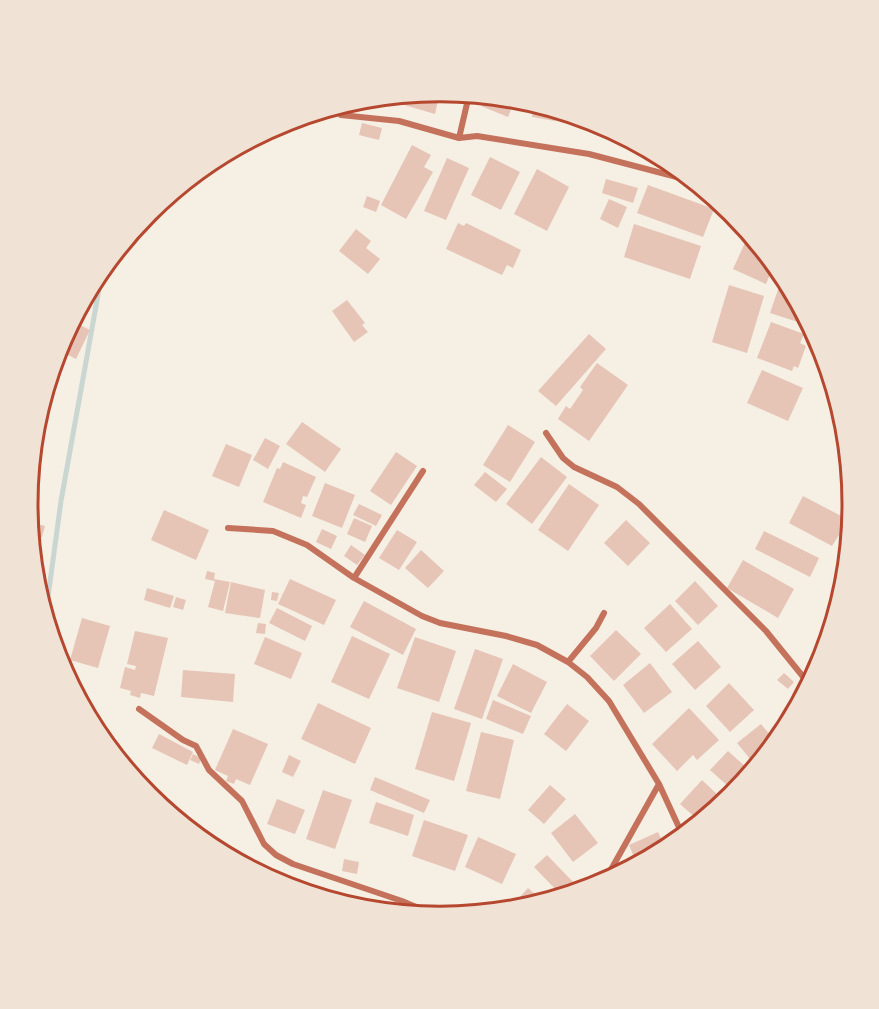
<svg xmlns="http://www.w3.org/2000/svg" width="879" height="1009" font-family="'PT Sans',sans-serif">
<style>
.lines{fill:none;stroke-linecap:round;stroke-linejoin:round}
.stream{stroke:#c9d6d2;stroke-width:5}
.building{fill:#e6c5b7}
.minor{stroke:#c5725c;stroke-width:6}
.rim{fill:none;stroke:#b5482f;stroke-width:3}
</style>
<rect width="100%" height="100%" fill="#f6efe4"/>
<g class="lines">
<path class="stream" d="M45 619 61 501 103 267"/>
</g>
<path class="building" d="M440 92 435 114 380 98Z
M485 97 515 100 508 117 481 106Z
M534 104 557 111 555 121 532 117Z
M578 117 598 124 614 133 598 130 599 128 577 124Z
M362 123 382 128 379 140 359 135Z
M412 145 431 155 424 167 433 172 406 219 381 205Z
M490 157 520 172 501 210 471 195Z
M447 158 469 168 446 220 424 211Z
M537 169 569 187 547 231 514 214Z
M606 179 638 188 633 203 602 193Z
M648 185 714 209 703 237 637 213Z
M367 196 380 201 376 212 363 207Z
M609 199 627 207 618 228 600 219Z
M458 223 464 226 466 223 521 250 513 268 507 265 502 275 446 249Z
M634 224 701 246 690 279 624 257Z
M356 229 371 241 366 248 380 259 368 274 339 251Z
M749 234 774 265 766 284 733 269Z
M780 284 789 287 810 326 770 313Z
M729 285 764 296 747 353 712 342Z
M347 300 365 323 362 325 368 332 354 342 332 311Z
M72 321 90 330 76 359 58 350Z
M771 322 804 334 800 343 806 346 798 368 794 366 792 371 757 358Z
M589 334 606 349 556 406 538 391Z
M597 363 628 385 589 441 558 419 566 406 570 409 583 390 580 387Z
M762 370 803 388 788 421 747 403Z
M302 422 341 449 325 472 286 444Z
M508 425 535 442 510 482 483 465Z
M265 438 280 446 268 469 253 460Z
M226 444 252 455 239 487 212 476Z
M396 452 417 466 391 505 370 491Z
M541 457 567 477 532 524 506 504Z
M283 462 316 477 307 497 303 496 301 503 306 505 301 518 263 502 277 468 280 469Z
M485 472 507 489 496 502 474 485Z
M325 483 355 495 342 528 312 516Z
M569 484 599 505 568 551 538 530Z
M803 496 845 518 840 528 843 529 832 546 789 523Z
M359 504 382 515 376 526 353 515Z
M164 510 209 530 196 560 151 540Z
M354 518 372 526 365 542 347 534Z
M626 520 650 543 628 566 604 543Z
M29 522 45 526 42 537 30 534Z
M322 529 337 536 331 549 316 542Z
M397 530 417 542 399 570 379 558Z
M764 531 819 558 810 577 755 549Z
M351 545 365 555 357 565 344 556Z
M421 550 444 571 428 588 405 568Z
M743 560 794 589 778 618 727 588Z
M207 571 215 573 214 579 230 582 223 611 208 607 215 581 205 579Z
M290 579 336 600 324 625 278 604Z
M695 581 718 606 698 625 675 601Z
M231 582 265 590 260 618 225 613Z
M147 588 174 596 170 608 144 600Z
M272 592 279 593 277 601 271 600Z
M176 597 186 600 183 610 173 607Z
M364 601 416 629 403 655 350 627Z
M670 604 692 629 666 652 644 628Z
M277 608 312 626 305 641 269 623Z
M82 618 110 626 98 668 70 660Z
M258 623 266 624 265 634 256 633Z
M616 630 641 654 614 681 590 656Z
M135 631 168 638 154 696 141 693 140 698 130 695 131 691 120 688 125 667 135 670 136 666 127 664Z
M352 636 390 654 369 699 331 682Z
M265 637 302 653 291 679 254 664Z
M415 637 456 651 439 702 397 688Z
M698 641 721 667 695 690 672 664Z
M475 649 503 659 482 719 454 709Z
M650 663 672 692 644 713 623 685Z
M513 664 547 682 531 713 497 696Z
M183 670 235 674 233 702 181 697Z
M784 673 794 682 788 689 777 680Z
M729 683 754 710 730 732 706 706Z
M493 700 531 716 523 734 486 719Z
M318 703 371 728 355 764 301 739Z
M567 704 589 721 566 751 544 734Z
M689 708 719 740 697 760 693 755 677 771 652 744Z
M432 712 471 723 454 781 415 769Z
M761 724 776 742 756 766 737 743Z
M233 729 268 744 250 785 236 779 234 784 226 781 228 776 215 770Z
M481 732 514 740 500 799 466 791Z
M159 734 193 752 187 765 152 748Z
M728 751 748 769 730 788 710 770Z
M193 754 201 758 199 764 190 760Z
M289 755 301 761 293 777 282 772Z
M375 777 430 800 424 813 370 790Z
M702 780 720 797 699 821 680 804Z
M550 785 566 799 544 824 528 810Z
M323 790 352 800 335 849 306 839Z
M277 799 305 810 295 834 267 824Z
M376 802 414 815 408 836 369 823Z
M575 814 598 843 573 862 551 833Z
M424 820 468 835 455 871 412 856Z
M658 832 666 849 637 864 629 845Z
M478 837 516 854 502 884 465 867Z
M547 855 578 887 571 894 562 896 534 867Z
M344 859 359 862 357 874 342 871Z
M528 888 544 902 512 910 510 908Z"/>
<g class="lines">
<path class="minor" d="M341 115 399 121 459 138 469 95
M459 138 477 136 589 154 692 181
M546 433 563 458 574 467 617 487 639 504 766 631 809 684
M228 528 273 531 307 545 354 578 422 616 440 623 506 636 537 645 568 662 587 677 609 701 659 784 683 836
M354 578 423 471
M568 662 596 628 604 613
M139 709 183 740 196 746 209 770 242 801 264 844 276 855 293 864 402 901 440 917
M604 882 659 784"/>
</g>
<path d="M0 0H879V1009H0ZM38 504a402 402 0 1 1 804 0a402 402 0 1 1-804 0Z" fill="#f1e2d6" fill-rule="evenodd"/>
<path class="rim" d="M38 504a402 402 0 1 1 804 0a402 402 0 1 1-804 0Z"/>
</svg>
